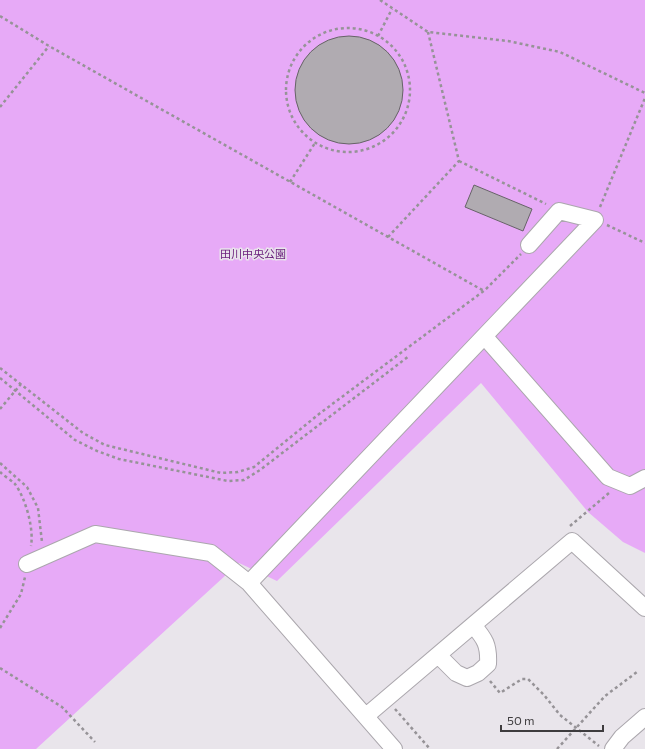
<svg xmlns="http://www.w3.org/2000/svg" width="645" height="749" font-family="Commissioner,'Noto Sans JP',sans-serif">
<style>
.green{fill:#e7aaf7}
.building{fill:#b0abb1;stroke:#676368}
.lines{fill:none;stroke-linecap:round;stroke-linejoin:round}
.minor-casing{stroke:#aba7ad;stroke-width:18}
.path{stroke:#969397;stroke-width:2.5;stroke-dasharray:3 3;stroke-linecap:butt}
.minor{stroke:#fff;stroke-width:16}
.labels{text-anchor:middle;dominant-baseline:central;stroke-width:3;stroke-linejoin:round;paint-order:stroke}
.park-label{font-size:11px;fill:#6c217e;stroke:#e9e5eb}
</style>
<rect width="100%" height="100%" fill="#e9e5eb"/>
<path class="green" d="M0 0H645V553L623 542 588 512 481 383 277 581 239 563 36 749H0Z"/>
<path class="building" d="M295 90a54 54 0 1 1 108 0a54 54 0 1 1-108 0Z
M474 185 532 209 523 231 465 207Z"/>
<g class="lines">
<g class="minor-casing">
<path id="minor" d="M485 337 608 477 630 486 645 478
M27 564 95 534 211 553 249 583 394 749
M249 583 595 220 559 211 529 245
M438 655 456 673 467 678 478 673 488 664C489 645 485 639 473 625
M366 716 572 541 645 608
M613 749 622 737 645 717"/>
</g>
<path class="path" d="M380 0 428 32 508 41 560 52 645 93
M0 16 49 46 484 291
M286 90a62 62 0 1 1 124 0a62 62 0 1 1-124 0Z
M378 36 392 9
M0 107 49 46
M459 161 546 204
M290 182 315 143
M600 207 645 98
M607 225 645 243
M388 237 459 161 428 32
M0 368 83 433 105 445 221 473 238 472 254 467 319 414 485 290 521 254
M0 378 75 440 97 451 119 459 228 481 244 480 260 470 409 356
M0 409 21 384
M0 463 27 487 38 508 42 542
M0 472C4 476 11 480 15 484 26 499 34 529 31 546
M570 526 609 493
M0 628 21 594 25 577
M0 668 62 707 95 742
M490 681 500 693 522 679H528L544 695 560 715 599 746
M395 709 430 749
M557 749 605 696 637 672"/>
<use href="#minor" class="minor"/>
</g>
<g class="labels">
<g class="park-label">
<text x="253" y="253">田川中央公園</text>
</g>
</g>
<path d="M501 725v6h102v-6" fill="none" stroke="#3e3c3e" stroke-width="2"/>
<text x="507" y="725" font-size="12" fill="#3e3c3e" stroke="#e9e5eb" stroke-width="3" paint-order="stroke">50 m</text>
</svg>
